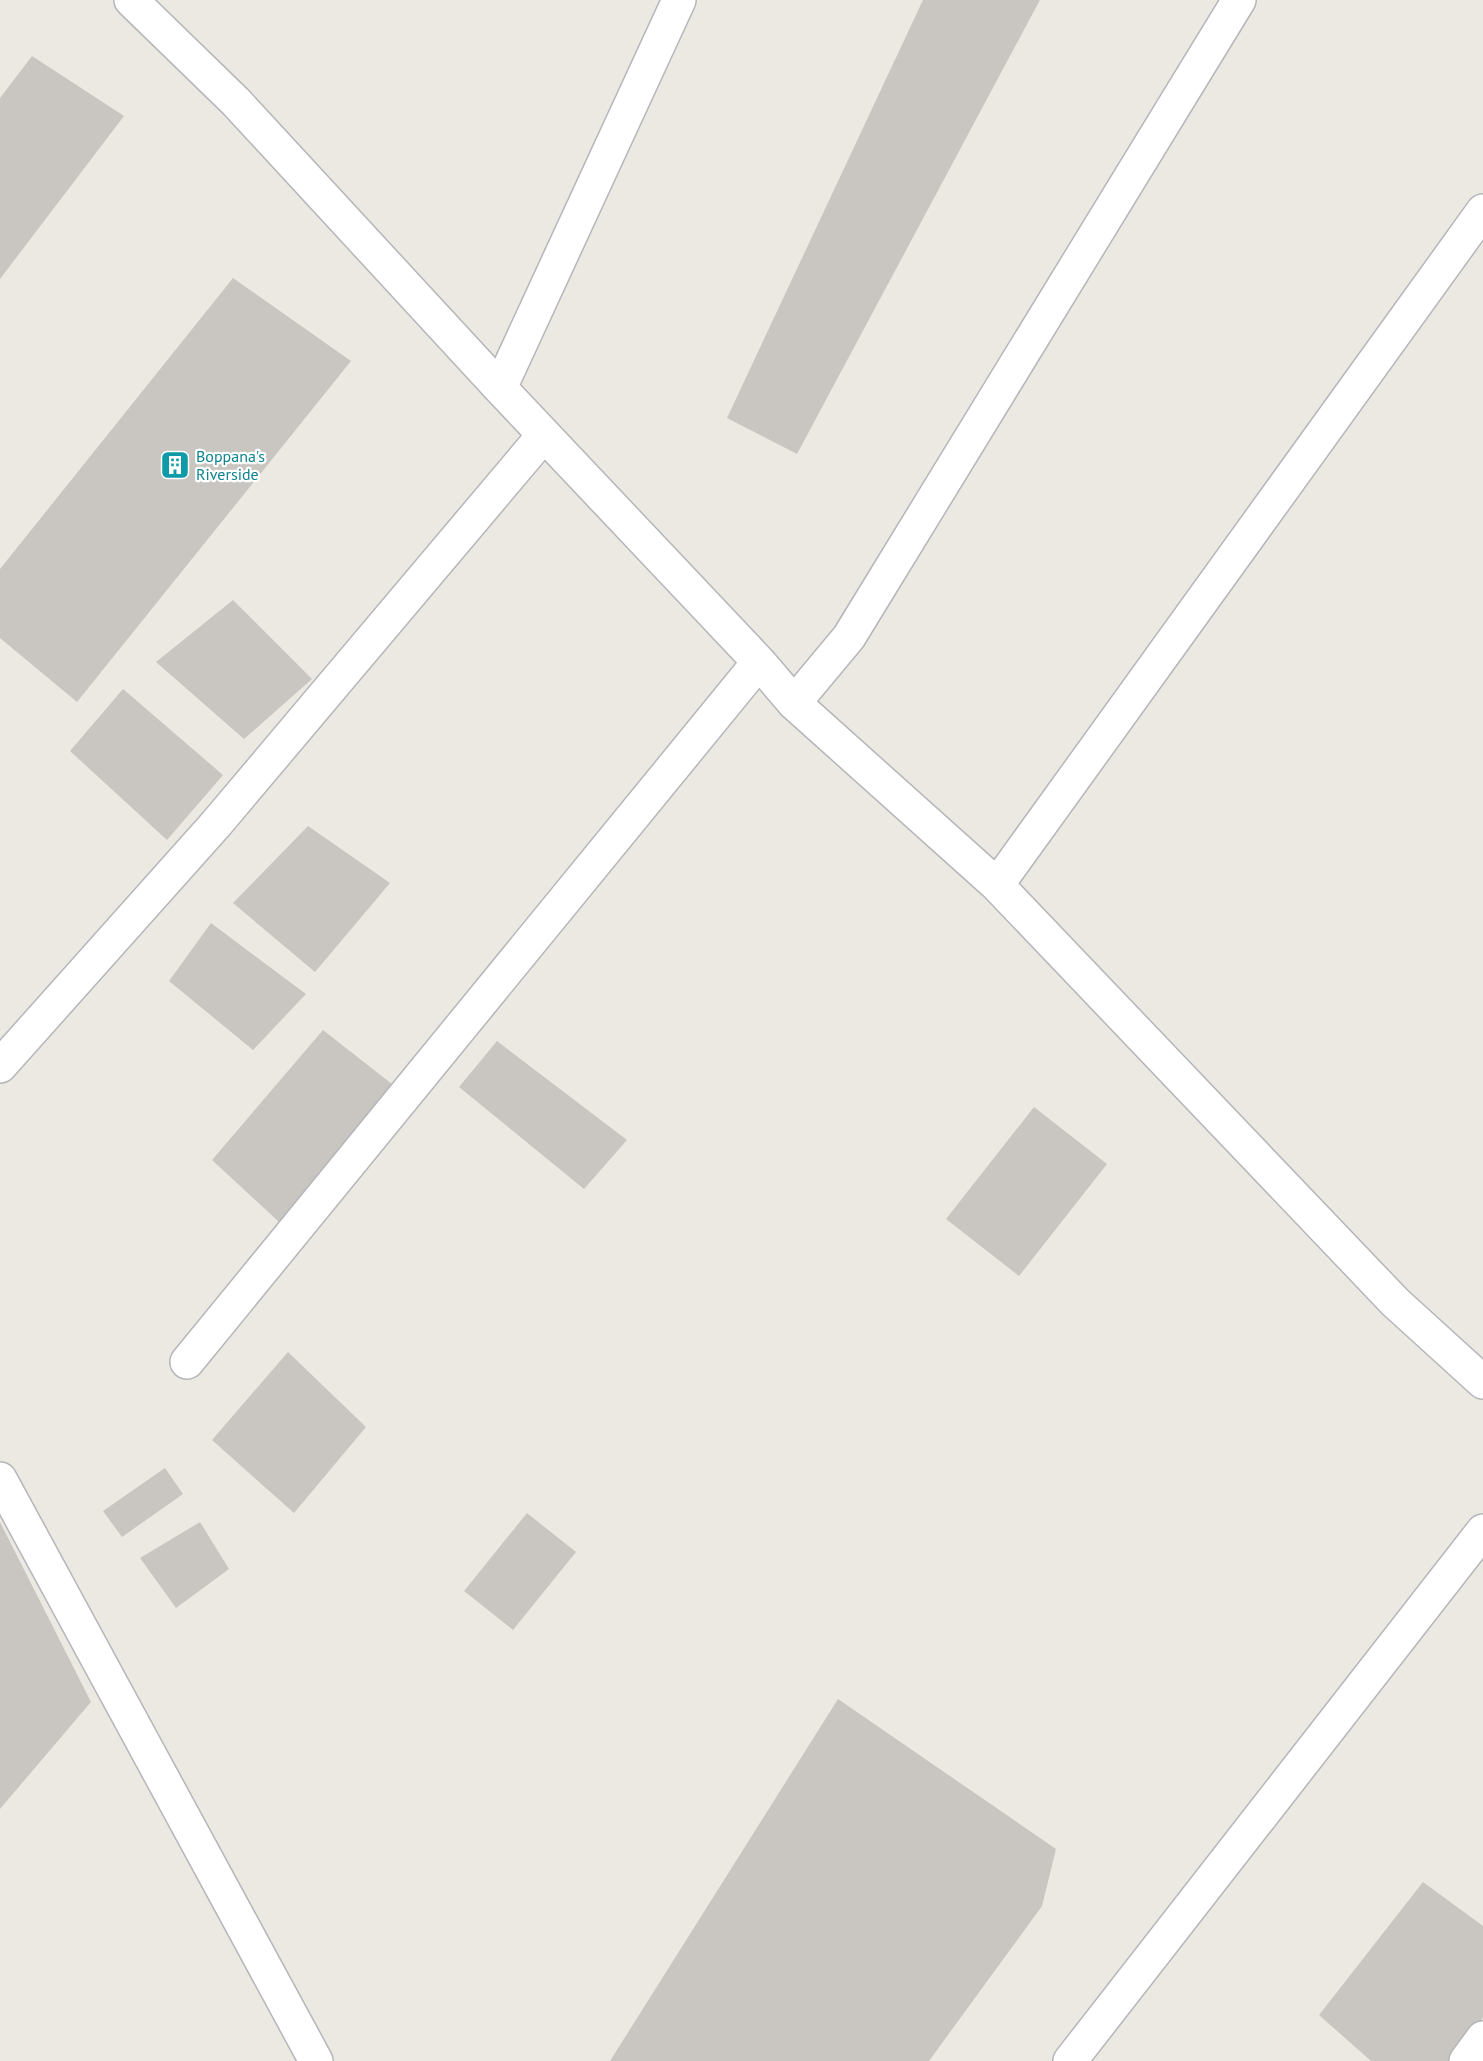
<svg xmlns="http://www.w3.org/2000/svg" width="1483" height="2061" font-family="'PT Sans',sans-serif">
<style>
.building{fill:#c9c6c2}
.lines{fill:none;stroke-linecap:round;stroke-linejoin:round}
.minor-casing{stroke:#b4b6b9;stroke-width:36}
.tertiary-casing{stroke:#b4b6b9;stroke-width:36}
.minor{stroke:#fff;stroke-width:33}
.tertiary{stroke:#fff;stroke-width:33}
.labels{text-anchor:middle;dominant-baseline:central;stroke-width:4.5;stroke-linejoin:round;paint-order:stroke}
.culture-label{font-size:16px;fill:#0d838f;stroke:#fff;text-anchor:start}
</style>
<rect width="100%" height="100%" fill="#ece9e3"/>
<path class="building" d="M923 0H1040L797 454 727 418Z
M32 56 124 116 0 279V98Z
M233 278 351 361 77 702 0 638V569Z
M233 600 312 679 244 739 156 662Z
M123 689 223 775 167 840 70 751Z
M308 826 390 883 315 972 233 903Z
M211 923 306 994 253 1050 169 981Z
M323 1030 397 1088 292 1234 212 1160Z
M497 1041 627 1140 584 1189 459 1087Z
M1034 1107 1107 1164 1019 1276 946 1219Z
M288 1352 366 1427 294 1513 212 1440Z
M165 1468 183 1494 122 1537 103 1511Z
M527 1513 576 1552 513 1630 464 1591Z
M0 1522 91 1702 0 1809Z
M200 1522 229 1569 176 1608 140 1558Z
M838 1699 1056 1849 1042 1906 929 2061H610Z
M1423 1882 1483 1926V2017L1459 2061H1371L1319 2015Z"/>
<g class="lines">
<g class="minor-casing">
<path id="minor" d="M131 0 236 102 500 388 759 662 794 703 997 885 1395 1302 1483 1382
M500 388 679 0
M794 703 849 637 1239 0
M997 885 1483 211
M0 1066 216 824 544 435
M187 1362 759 662
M1070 2061 1483 1531
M1466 2061 1483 2038"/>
</g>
<g class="tertiary-casing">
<path id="tertiary" d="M0 1479 316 2061"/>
</g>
<use href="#minor" class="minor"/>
<use href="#tertiary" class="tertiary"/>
</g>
<defs>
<g id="building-square" transform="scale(1.5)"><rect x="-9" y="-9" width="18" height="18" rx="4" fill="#0f9aa8" stroke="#fff"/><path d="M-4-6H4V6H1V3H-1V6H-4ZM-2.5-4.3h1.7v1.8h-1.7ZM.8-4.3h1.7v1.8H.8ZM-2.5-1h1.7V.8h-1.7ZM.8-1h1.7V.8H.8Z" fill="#fff"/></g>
</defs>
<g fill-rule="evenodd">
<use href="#building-square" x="175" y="465"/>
</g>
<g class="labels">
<g class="culture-label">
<text x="196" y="456">Boppana's<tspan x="196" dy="18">Riverside</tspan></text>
</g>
</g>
</svg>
